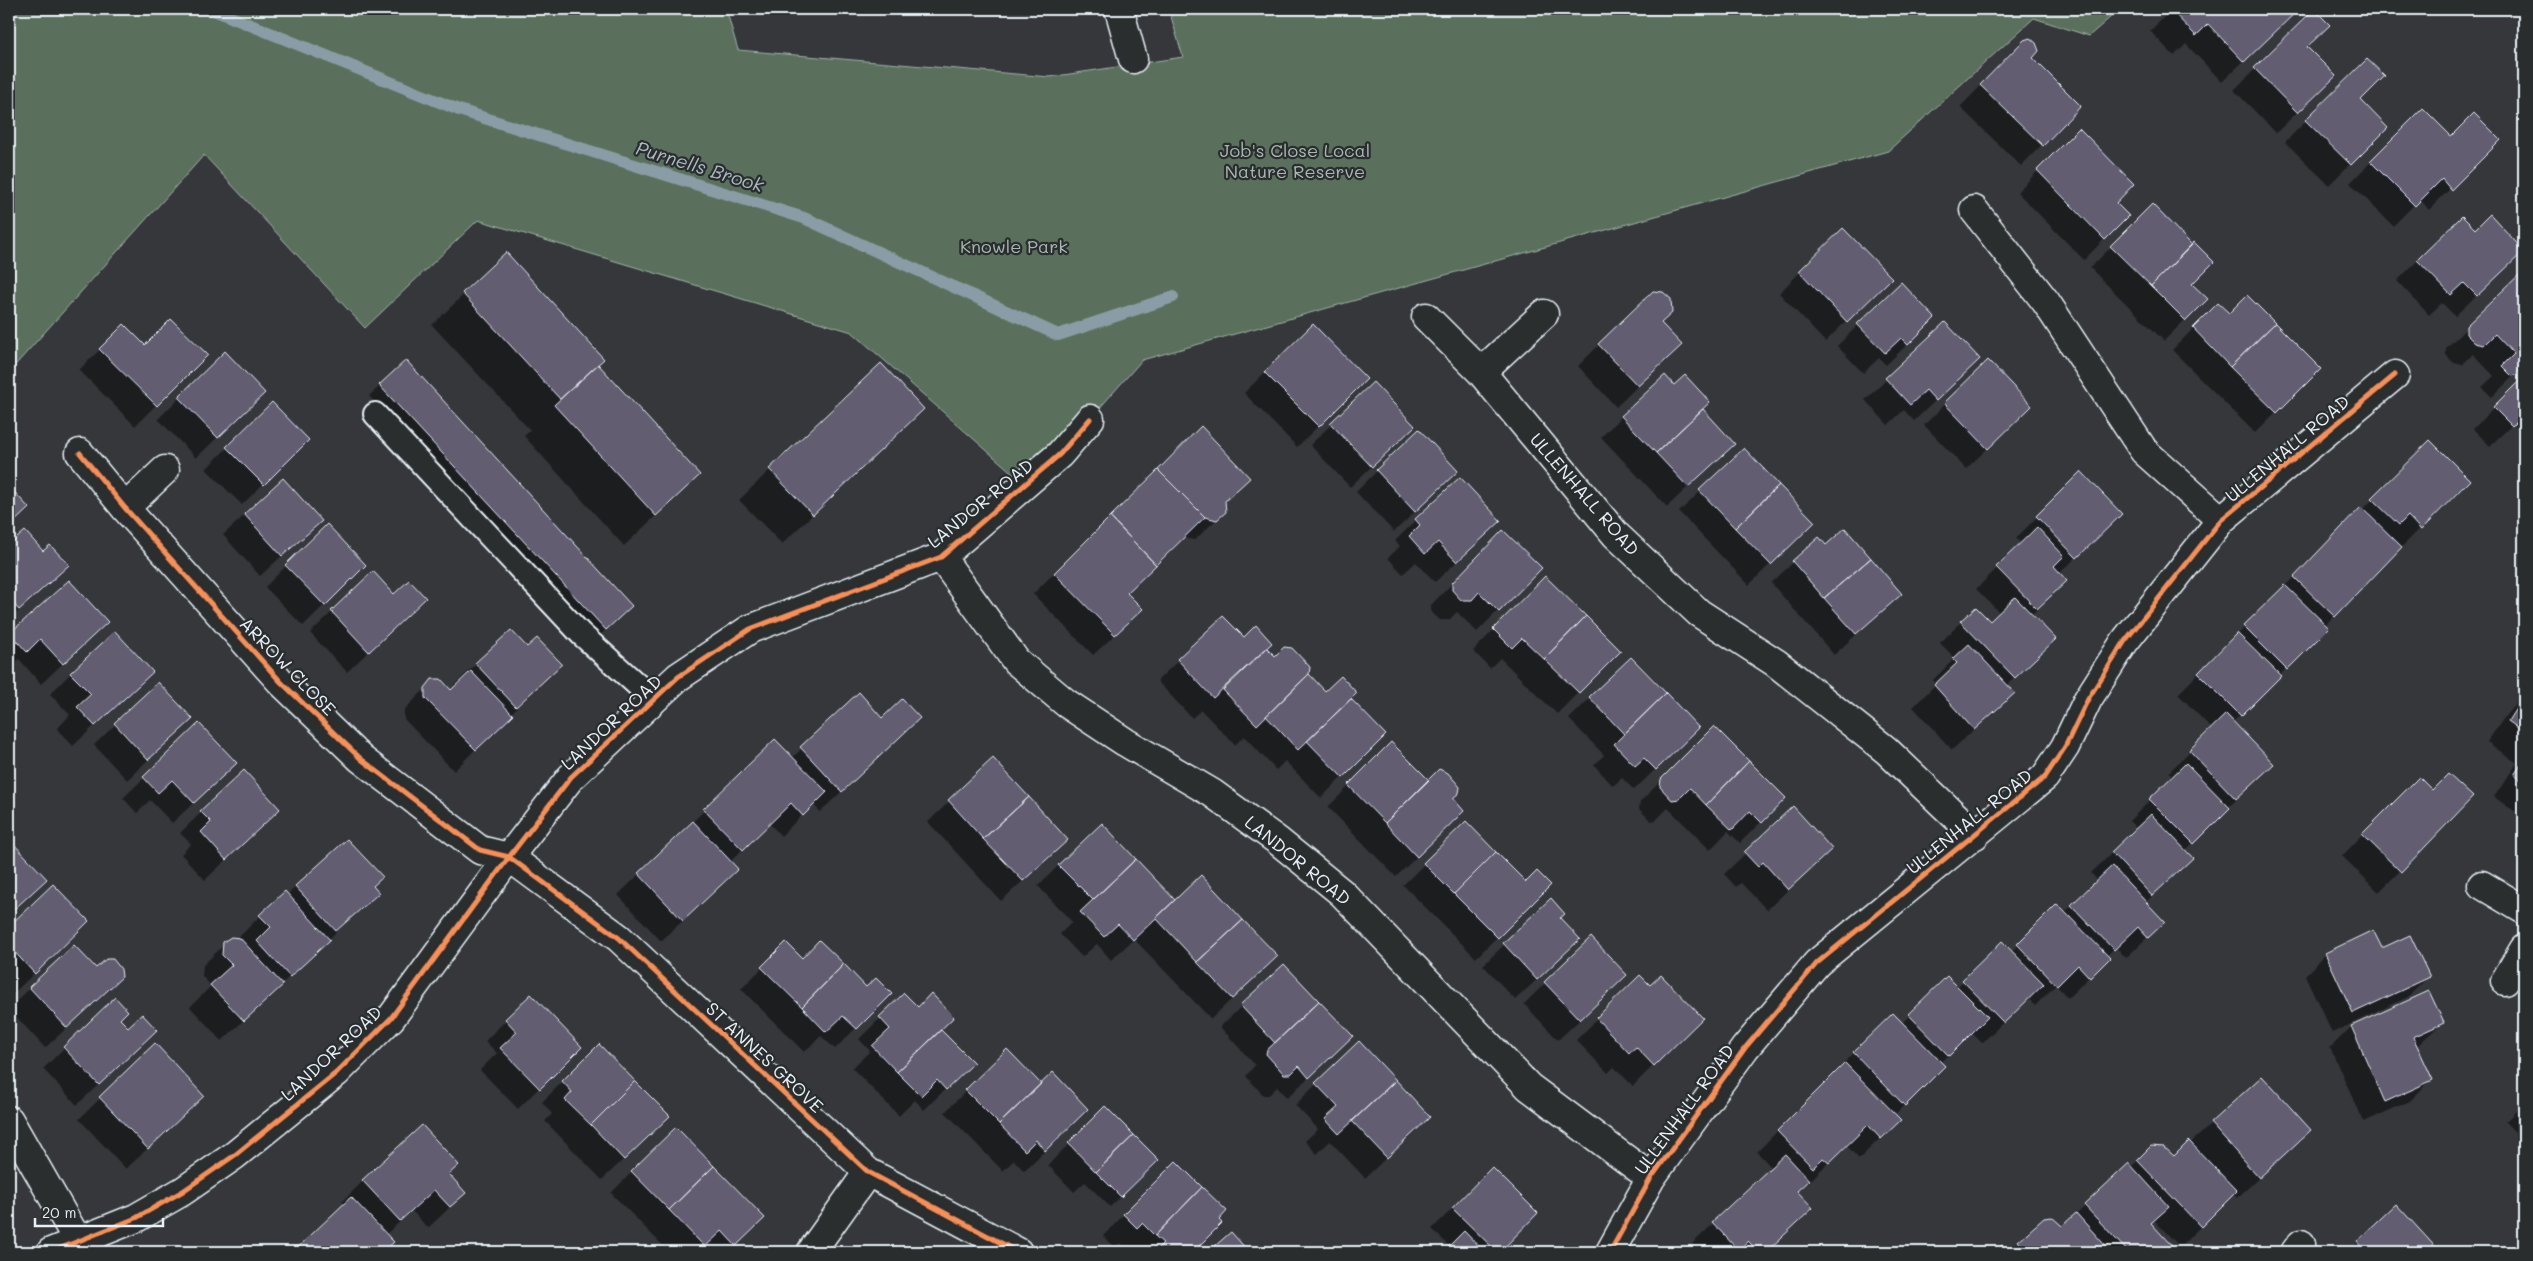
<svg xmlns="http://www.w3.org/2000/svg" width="2533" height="1261" font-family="Mali,sans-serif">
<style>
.green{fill:#5a705b;stroke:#a1b0aa}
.shadow{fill:#0007}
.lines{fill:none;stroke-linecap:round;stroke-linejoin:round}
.stream{stroke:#8a9da6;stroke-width:12}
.building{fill:#625d6f;stroke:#e8f1f8}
.service-casing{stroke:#e8f1f8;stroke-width:26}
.minor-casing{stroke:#e8f1f8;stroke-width:31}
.service{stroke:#2a2d2e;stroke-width:22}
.minor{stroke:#2a2d2e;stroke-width:28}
.cycleway-casing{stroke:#2a2d2e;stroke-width:8}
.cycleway{stroke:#f78f57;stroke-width:5}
.labels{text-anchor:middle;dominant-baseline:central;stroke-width:4.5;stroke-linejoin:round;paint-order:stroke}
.park-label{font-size:18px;fill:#a8b7b1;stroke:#2a2d2e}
.street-label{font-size:18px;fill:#e8f1f8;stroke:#2a2d2e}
.water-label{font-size:19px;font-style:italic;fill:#aab9c2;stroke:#2a2d2e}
</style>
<rect width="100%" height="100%" fill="#35373b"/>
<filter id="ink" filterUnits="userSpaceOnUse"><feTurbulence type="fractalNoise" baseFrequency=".02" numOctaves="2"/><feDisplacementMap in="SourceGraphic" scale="10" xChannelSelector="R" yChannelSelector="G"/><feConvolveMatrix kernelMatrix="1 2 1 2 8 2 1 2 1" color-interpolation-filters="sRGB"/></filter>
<g filter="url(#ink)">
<path class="green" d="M9 9H726L738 50 1050 77 1183 57 1169 10 1171 9H2120L2089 36 2034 18 1888 151 1142 360 1090 419 1026 485 852 332 478 220 365 328 204 155 9 372Z"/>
<path class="shadow" d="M2172 9H2298L2222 82 2186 44 2174 56 2150 31Z
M2314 11 2306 47 2334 76 2276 133 2234 90Z
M2025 41 2031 58 2080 106 2021 166 1960 107Z
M2367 60 2359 100 2386 128 2329 185 2285 142Z
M2423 109 2451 138 2499 140 2429 210 2420 199 2393 226 2350 183Z
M2079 130 2114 203 2127 216 2084 260 2017 192Z
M2152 206 2190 284 2206 299 2164 341 2090 268Z
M1843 230 1890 278 1825 342 1779 293Z
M2475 230 2502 271 2455 316 2442 303 2429 315 2397 281 2418 260Z
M506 254 597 364 699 475 624 546 524 436 530 430 432 325Z
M2524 272V366L2492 397 2482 387 2494 376 2473 354 2462 365 2454 363 2446 355V348Z
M2218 304 2229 315 2319 369 2255 433 2172 350Z
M1660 323 1680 345 1616 407 1578 366 1599 345Z
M1945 324 1957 380 1914 421 1904 410 1888 425 1865 400Z
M1313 325 1366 379 1297 447 1244 393Z
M1858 325 1913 339 1886 365 1879 358 1863 373 1837 346Z
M124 326 145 347 206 355 135 426 79 370Z
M224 353 242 414 196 458 158 419Z
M1988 362 2010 427 1966 469 1924 425Z
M2524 378V435L2513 424 2490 446 2473 429Z
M1373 384 1392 447 1350 487 1310 445Z
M380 386 620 616 595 640 369 396Z
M1674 386 1701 410 1733 444 1667 507 1601 437 1622 416Z
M272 403 307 440 242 505 206 469Z
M1201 427 1225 511 1195 540 1182 538 1126 593 1120 630 1093 655 1033 594Z
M892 439 782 544 739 500 770 470Z
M2430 442 2468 480 2324 626 2327 628 2233 722 2251 785 2185 851 2191 858 2145 903 2163 922 2126 958 2116 947 2106 956 2108 958 2068 998 2056 985 2035 1006 2028 998 1982 1043 1971 1032 1940 1063 1944 1066 1894 1115 1899 1120 1859 1159 1846 1145 1807 1184 1805 1182 1796 1192 1790 1229 1765 1252H1700L1692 1244 1772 1168 1757 1152 1854 1053 1902 1023 1947 978 1957 987 2002 943 2011 952 2057 906 2064 913 2098 881 2091 873 2137 829 2129 821 2174 777 2169 772 2212 729 2178 694Z
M1744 450 1792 543 1749 585 1679 512Z
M1377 471 1436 492 1394 532 1356 492Z
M2081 473 2121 514 2059 574 2045 602 2031 615 2033 660 2006 686 2013 693 1952 750 1913 707 1936 684 1933 680 1955 658 1940 643 1961 622 1990 623 2000 613 1976 589 2022 544 2016 538Z
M283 480 320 521 260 576 223 535Z
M1416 520 1500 521 1435 582 1416 562 1403 574 1388 558 1400 546 1395 541Z
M25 532 43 553 67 565 9 620V547Z
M1819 539 1826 547 1900 594 1834 655 1771 583Z
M1482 553 1540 568 1477 632 1457 612 1449 620H1440L1431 612V605Z
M365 565 303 626 265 587 286 566Z
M373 573 394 596 403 619 347 672 310 633Z
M1545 578 1619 651 1557 714 1500 658 1490 668 1473 651Z
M69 581 107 622 41 684 19 659 9 669V636Z
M1223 617 1244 639 1265 648 1275 658 1325 693 1349 699 1385 735 1321 798 1285 761 1276 770 1244 736 1235 745 1201 710 1192 718 1157 681Z
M511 632 539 685 454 771 404 719V710L433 681 451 692 457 687 454 685Z
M1631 658 1698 728 1634 790 1622 778 1613 786 1594 765 1604 755 1569 719Z
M71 673 130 692 73 746 57 729 70 715 50 694Z
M158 684 191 719 127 780 94 745Z
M859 694 897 739 820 812 813 804 781 836 769 823 730 862 716 890 661 941 618 895 775 741 792 758Z
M2524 695V811L2520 815 2494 797 2517 763 2487 742 2511 708Z
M1714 728 1785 798 1740 843 1728 831 1710 850 1668 808 1656 820 1651 821 1639 809 1640 802Z
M1391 744 1428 782 1451 799 1442 832 1396 877 1328 807Z
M993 760 1045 861 1001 901 928 822Z
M244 771 258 830 205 880 181 854 191 844 180 833Z
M144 778 214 784 172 823 150 800 137 813 123 798Z
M2398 799 2400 871 2379 892 2342 856Z
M1793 808 1830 849 1767 910 1741 883 1736 887 1724 874Z
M1466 823 1526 884 1549 885 1476 958 1403 885Z
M9 840 45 879 9 914Z
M1059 865 1175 902 1255 977 1211 1019 1134 939 1111 960 1097 944 1082 957 1060 934 1072 922 1038 886Z
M53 886 66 942 13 994 9 989V928Z
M296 887H371L377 893 222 1041 190 1007 211 986 202 976 203 965 231 938 242 940 239 937 260 916Z
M1551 900 1559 918 1558 960 1515 1000 1483 965Z
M1591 938 1605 996 1558 1040 1524 1004Z
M786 944 801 960 866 989 890 994 835 1049 821 1036 804 1052 741 989Z
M2381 950 2429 976 2408 997 2332 1033 2305 975 2326 954Z
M1284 965 1330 1057 1287 1098 1277 1087 1269 1095H1263L1246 1076 1255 1065 1220 1027Z
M1640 977 1650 987 1701 1018 1633 1086 1614 1067 1608 1073 1576 1040Z
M30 988 99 998 45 1048 9 1009Z
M2428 992 2442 1023 2416 1047 2431 1080 2410 1101 2364 1122 2330 1048 2351 1027Z
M531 995 580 1047 518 1109 480 1070 497 1053 485 1041Z
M904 995 972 1063 924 1110 915 1100 899 1116 852 1068 870 1051 859 1039Z
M119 1019 134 1051 77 1105 43 1069 64 1048Z
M1359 1043 1407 1138 1365 1178 1330 1141 1317 1154 1305 1141 1318 1129 1295 1105Z
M155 1045 203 1096 126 1169 79 1119Z
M599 1046 647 1137 602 1180 545 1121 552 1114 542 1102Z
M1007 1050 1066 1130 1024 1171 1014 1160 1003 1171 945 1112Z
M2262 1078 2288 1151 2237 1198 2233 1194 2180 1247 2154 1220 2150 1224 2170 1246 2164 1252H2008L2044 1219 2062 1228 2129 1165 2131 1167 2152 1147 2174 1158Z
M2524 1103V1141L2505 1122Z
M1105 1108 1157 1160 1110 1207 1085 1182 1074 1192 1048 1165Z
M422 1127 448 1174 464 1193 443 1214 428 1228 412 1211 385 1235 392 1242 382 1252H295L345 1205 342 1202 363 1181Z
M1176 1162 1220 1223 1192 1252H1130L1120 1243 1115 1248 1103 1236Z
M1492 1169 1536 1213 1498 1252H1445L1450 1247 1432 1229Z
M632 1172 763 1218 728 1252H669L611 1193Z
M2396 1206 2438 1252H2348Z"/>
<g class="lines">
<path class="stream" d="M211 9 459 110 804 218 1058 335 1173 297"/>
</g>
<path class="building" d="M2170 9H2299L2244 62 2208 24 2196 36Z
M2314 9 2330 25 2307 47 2336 76 2298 113 2254 68Z
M2030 38 2036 43 2039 51 2033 58 2081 106 2043 146 1980 85 2024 40Z
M2367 59 2385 76 2361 100 2388 128 2351 165 2305 120Z
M2423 108 2451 136 2474 113 2501 140 2451 190 2442 179 2415 206 2370 161Z
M2079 128 2134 184 2116 203 2129 216 2105 240 2037 170Z
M2152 204 2192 245 2151 286 2110 246Z
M2490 214 2524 251 2477 296 2464 283 2451 295 2417 260 2462 216 2475 229Z
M1843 228 1892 278 1847 322 1799 271Z
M2194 242 2214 262 2192 284 2208 299 2186 321 2151 286Z
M506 252 604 359 560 399 462 293Z
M2524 270V366L2513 377 2502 366 2514 354 2495 334 2484 345 2475 343 2466 334V326Z
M1901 282 1935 318 1908 345 1901 338 1885 353 1857 324Z
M1653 291 1663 292 1671 299 1672 313 1661 323 1682 345 1638 386 1598 344Z
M2247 295 2275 323 2230 367 2193 328 2218 303 2229 313Z
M171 319 208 355 157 406 99 349 124 324 145 345Z
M1945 322 1980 359 1936 401 1926 390 1910 405 1885 378Z
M2275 323 2321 369 2277 413 2230 367Z
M1313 324 1367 379 1319 427 1264 372Z
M225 351 265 393 218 438 178 397Z
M406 360 632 606 606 630 379 385Z
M1988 360 2032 406 1988 449 1944 403Z
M881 363 924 409 813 515 769 469Z
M598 364 700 475 656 516 554 405Z
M1665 375 1674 385 1685 375 1710 402 1656 453 1621 416Z
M2524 376V414L2512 426 2493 407Z
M1373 382 1415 426 1372 467 1330 423Z
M272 402 309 440 264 485 226 447Z
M1703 409 1735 444 1688 487 1656 453Z
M1201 426 1250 478 1225 501 1226 512 1217 520 1205 517 1158 470Z
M1419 429 1458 471 1415 512 1376 470Z
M2430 440 2470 480 2421 530 2408 516 2399 525 2371 498Z
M1744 448 1779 485 1735 528 1699 490Z
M1158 470 1205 517 1156 565 1110 517Z
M2081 471 2122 514 2077 558 2036 516Z
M1460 477 1501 521 1457 562 1438 542 1425 554 1409 536 1420 525 1415 519Z
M283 478 322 521 282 556 244 514Z
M1779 485 1815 522 1771 565 1735 528Z
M9 486 29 508 9 527Z
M2361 507 2402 547 2335 617 2294 577Z
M1110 517 1156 565 1127 593 1143 609 1115 635 1054 573Z
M327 524 366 565 325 606 285 565Z
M2037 527 2064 556 2054 566 2067 581 2037 609 1996 567Z
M1845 528 1871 558 1824 598 1792 561 1819 537 1826 545Z
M1503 530 1542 568 1499 612 1479 592 1472 600H1461L1452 590V583Z
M25 531 43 551 50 545 69 565 19 610 9 599V545Z
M1871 558 1902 594 1856 634 1824 598Z
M373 571 394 594 409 580 426 598 369 652 331 611Z
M1545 576 1586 616 1544 659 1522 638 1512 648 1493 629Z
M69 580 108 622 63 664 40 639 27 652 10 633Z
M2285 585 2329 628 2287 670 2243 626Z
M2015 597 2056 639 2015 678 1960 621 1976 607 1990 621Z
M1223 616 1244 637 1256 625 1272 643 1213 698 1177 659Z
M1586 616 1621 651 1579 693 1544 659Z
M511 630 527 647 537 638 562 664 516 707 475 663Z
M115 631 153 672 95 726 77 707 91 694 70 673Z
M2237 633 2281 676 2241 716 2198 673Z
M1969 644 2015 693 1974 730 1934 685 1957 663 1953 659Z
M1284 647 1292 648 1310 667 1309 674 1257 725 1223 690 1267 648 1275 656Z
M1631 657 1666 693 1624 734 1589 697Z
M471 671 513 715 476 750 425 698V688L432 679H441L451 690Z
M1309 674 1325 691 1341 676 1357 693 1298 750 1266 716Z
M158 682 193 719 148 760 114 723Z
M859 692 882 718 902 699 920 718 842 792 800 747Z
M1666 693 1699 728 1656 770 1644 758 1635 766 1614 744Z
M2524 696V732L2508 721Z
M1351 699 1386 735 1343 778 1307 741Z
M2226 714 2274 764 2236 799 2189 750Z
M199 723 237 763 194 803 172 780 158 793 143 777Z
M1714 726 1749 761 1706 805 1690 788 1679 799 1672 800 1660 787 1661 779Z
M775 739 827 792 803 816 791 803 743 850 703 809Z
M1391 742 1429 780 1385 823 1348 785Z
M993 758 1029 797 983 839 948 800Z
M2524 760V782L2514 775Z
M1749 761 1786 798 1762 823 1750 811 1732 830 1706 805Z
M2186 763 2230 808 2194 844 2149 799Z
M1439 769 1448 773 1460 787 1459 793 1453 798 1464 811 1417 857 1385 823Z
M244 770 280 809 226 860 201 832 211 822 200 811Z
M2448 774 2473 797 2401 872 2362 834 2419 777 2432 790Z
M1029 797 1068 840 1023 881 983 839Z
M1793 806 1832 849 1788 890 1763 862 1758 867 1744 852Z
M2151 814 2193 858 2152 896 2111 852Z
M693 821 738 869 683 921 638 873Z
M1466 821 1496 852 1454 894 1423 863Z
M1102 823 1136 859 1093 900 1058 865Z
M9 839 47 879 9 914Z
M347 839 383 877 373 886 379 893 336 931 295 886Z
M1496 852 1526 882 1537 871 1551 885 1498 938 1454 894Z
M1136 859 1175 900 1133 940 1118 924 1104 937 1080 912Z
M2112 866 2165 922 2148 938 2138 927 2114 950 2071 905Z
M1201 875 1243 920 1197 962 1156 918Z
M53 884 89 921 35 974 9 946V926Z
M285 891 330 940 290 977 257 941 271 927 259 915Z
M1551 898 1565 914 1560 918 1580 939 1537 980 1503 943Z
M2057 904 2110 958 2090 978 2078 965 2057 986 2017 944Z
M1243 920 1278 956 1232 999 1197 962Z
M2373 930 2382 948 2410 935 2430 977 2353 1013 2325 953Z
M231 937 240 938 283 985 244 1021 210 985 232 965 222 955 223 942Z
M1591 937 1627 975 1580 1020 1544 982Z
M819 940 844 964 802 1007 761 967 786 942 802 958Z
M2002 941 2044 984 2004 1023 1962 980Z
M74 945 96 968 106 959H113L121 969 122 977 67 1028 29 987Z
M844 964 866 987 876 978 892 994 857 1029 843 1016 826 1032 802 1007Z
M1284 964 1319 1001 1275 1043 1240 1005Z
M1640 975 1650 985 1661 975 1703 1018 1654 1066 1636 1047 1629 1053 1596 1018Z
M1947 976 1988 1017 1949 1056 1908 1014Z
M2429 991 2444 1023 2413 1037 2433 1080 2385 1102 2351 1026Z
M904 993 918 1007 931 993 954 1017 897 1072 872 1046 890 1029 879 1017Z
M531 994 582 1047 540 1089 500 1048 517 1032 505 1019Z
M115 997 128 1011 120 1019 128 1027 142 1014 157 1030 99 1085 63 1047Z
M1319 1001 1353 1036 1309 1078 1299 1066 1291 1074H1284L1266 1054 1267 1050Z
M1893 1013 1945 1066 1905 1106 1853 1052Z
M941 1030 974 1063 946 1090 937 1080 921 1096 897 1072Z
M1359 1041 1396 1080 1339 1134 1325 1119 1338 1107 1315 1083Z
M155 1043 204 1096 148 1149 99 1097Z
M599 1044 635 1081 591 1125 565 1100 572 1092 562 1081Z
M1007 1049 1041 1084 999 1124 965 1090Z
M1845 1063 1901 1120 1881 1139 1868 1125 1829 1163 1823 1158 1813 1168 1777 1131Z
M1053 1072 1088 1109 1045 1151 1036 1140 1025 1151 999 1124Z
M2262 1076 2311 1130 2259 1178 2210 1123Z
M1396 1080 1430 1117 1387 1158 1352 1121Z
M635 1081 670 1116 624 1160 591 1125Z
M1105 1106 1134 1135 1096 1172 1068 1143Z
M422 1125 459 1165 449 1174 466 1193 450 1207 434 1190 400 1221 362 1180Z
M676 1127 714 1166 669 1210 631 1171Z
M1134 1135 1159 1160 1121 1197 1096 1172Z
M2189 1141 2237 1191 2201 1227 2137 1160 2151 1146 2164 1147 2174 1156Z
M1785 1154 1809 1180 1797 1191 1813 1208 1766 1252H1759L1748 1241 1738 1250 1712 1222Z
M1176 1161 1202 1187 1155 1236 1142 1223 1137 1228 1123 1214Z
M2129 1163 2169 1207 2151 1223 2172 1246 2165 1252H2128L2084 1205Z
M714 1166 765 1218 736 1246 722 1231 705 1247 669 1210Z
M1492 1167 1538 1213 1500 1252H1497L1452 1208Z
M1202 1187 1227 1211 1219 1220 1222 1223 1193 1252H1161L1157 1249 1163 1243 1155 1236Z
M351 1197 394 1242 383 1252H293Z
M2396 1204 2440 1252H2367L2357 1241Z
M2076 1213 2111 1252H2028L2018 1241 2044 1218 2052 1217 2062 1226Z
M1464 1231 1484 1252H1443Z
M1231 1232 1249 1252H1208Z
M2002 1245 2009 1252H1995Z"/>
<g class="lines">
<g class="service-casing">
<path id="service" d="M375 414 581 634 654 700"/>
</g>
<g class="minor-casing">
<path id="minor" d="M1119 9 1133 59
M1974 210 2046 302 2144 451 2221 520
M1426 317 1481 372 1616 535 1699 613 1776 663 1886 750 1975 835
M1481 372 1544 314
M80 453 125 508 281 682 361 759 480 850 509 857 619 938 868 1172 1018 1252
M125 508 165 470
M941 557 1016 661 1066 703 1125 742 1212 793 1278 841 1342 893 1529 1087 1651 1178
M2482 885 2524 910
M2505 981 2524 949
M9 1120 78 1241
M51 1252 136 1218 183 1191 235 1155 336 1073 391 1018 509 857 571 777 678 677 750 629 941 557 1060 454 1090 419
M811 1252 868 1172
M1610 1252 1651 1178 1745 1048 1817 963 2045 777 2065 747 2088 699 2125 641 2221 520 2395 375
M2295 1252 2301 1244"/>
</g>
<use href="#service" class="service"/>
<use href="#minor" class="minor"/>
<g class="cycleway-casing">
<path id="cycleway" d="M80 453 125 508 281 682 361 759 480 850 509 857 619 938 868 1172 1018 1252
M51 1252 136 1218 183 1191 235 1155 336 1073 391 1018 509 857 571 777 678 677 750 629 941 557 1060 454 1090 419
M1610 1252 1651 1178 1745 1048 1817 963 2045 777 2065 747 2088 699 2125 641 2221 520 2395 375"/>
</g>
<use href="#cycleway" class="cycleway"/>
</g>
</g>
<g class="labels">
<g class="park-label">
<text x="1295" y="150">Job's Close Local<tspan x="1295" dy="21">Nature Reserve</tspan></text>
<text x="1014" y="246">Knowle Park</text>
</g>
<g class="street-label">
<text transform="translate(2287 448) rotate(-40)">ULLENHALL ROAD</text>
<text transform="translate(1585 494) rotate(49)">ULLENHALL ROAD</text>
<text transform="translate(980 503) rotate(-39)">LANDOR ROAD</text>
<text transform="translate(288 666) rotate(46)">ARROW CLOSE</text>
<text transform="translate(611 722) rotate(-43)">LANDOR ROAD</text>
<text transform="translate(1969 821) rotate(-39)">ULLENHALL ROAD</text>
<text transform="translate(1298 860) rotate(39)">LANDOR ROAD</text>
<text transform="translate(331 1053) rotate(-43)">LANDOR ROAD</text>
<text transform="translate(765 1057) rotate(43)">ST ANNES GROVE</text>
<text transform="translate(1684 1109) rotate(-54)">ULLENHALL ROAD</text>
</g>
<g class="water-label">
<text transform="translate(700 166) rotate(17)">Purnells Brook</text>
</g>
</g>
<rect width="2533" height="1261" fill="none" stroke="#2a2d2e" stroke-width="30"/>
<rect x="15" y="15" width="2503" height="1231" fill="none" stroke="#e8f1f8" stroke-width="2" filter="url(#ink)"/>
<path d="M35 1218v8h128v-8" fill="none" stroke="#e8f1f8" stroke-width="2.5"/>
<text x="42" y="1218" font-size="15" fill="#e8f1f8" stroke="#2a2d2e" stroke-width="4" paint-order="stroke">20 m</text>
</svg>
